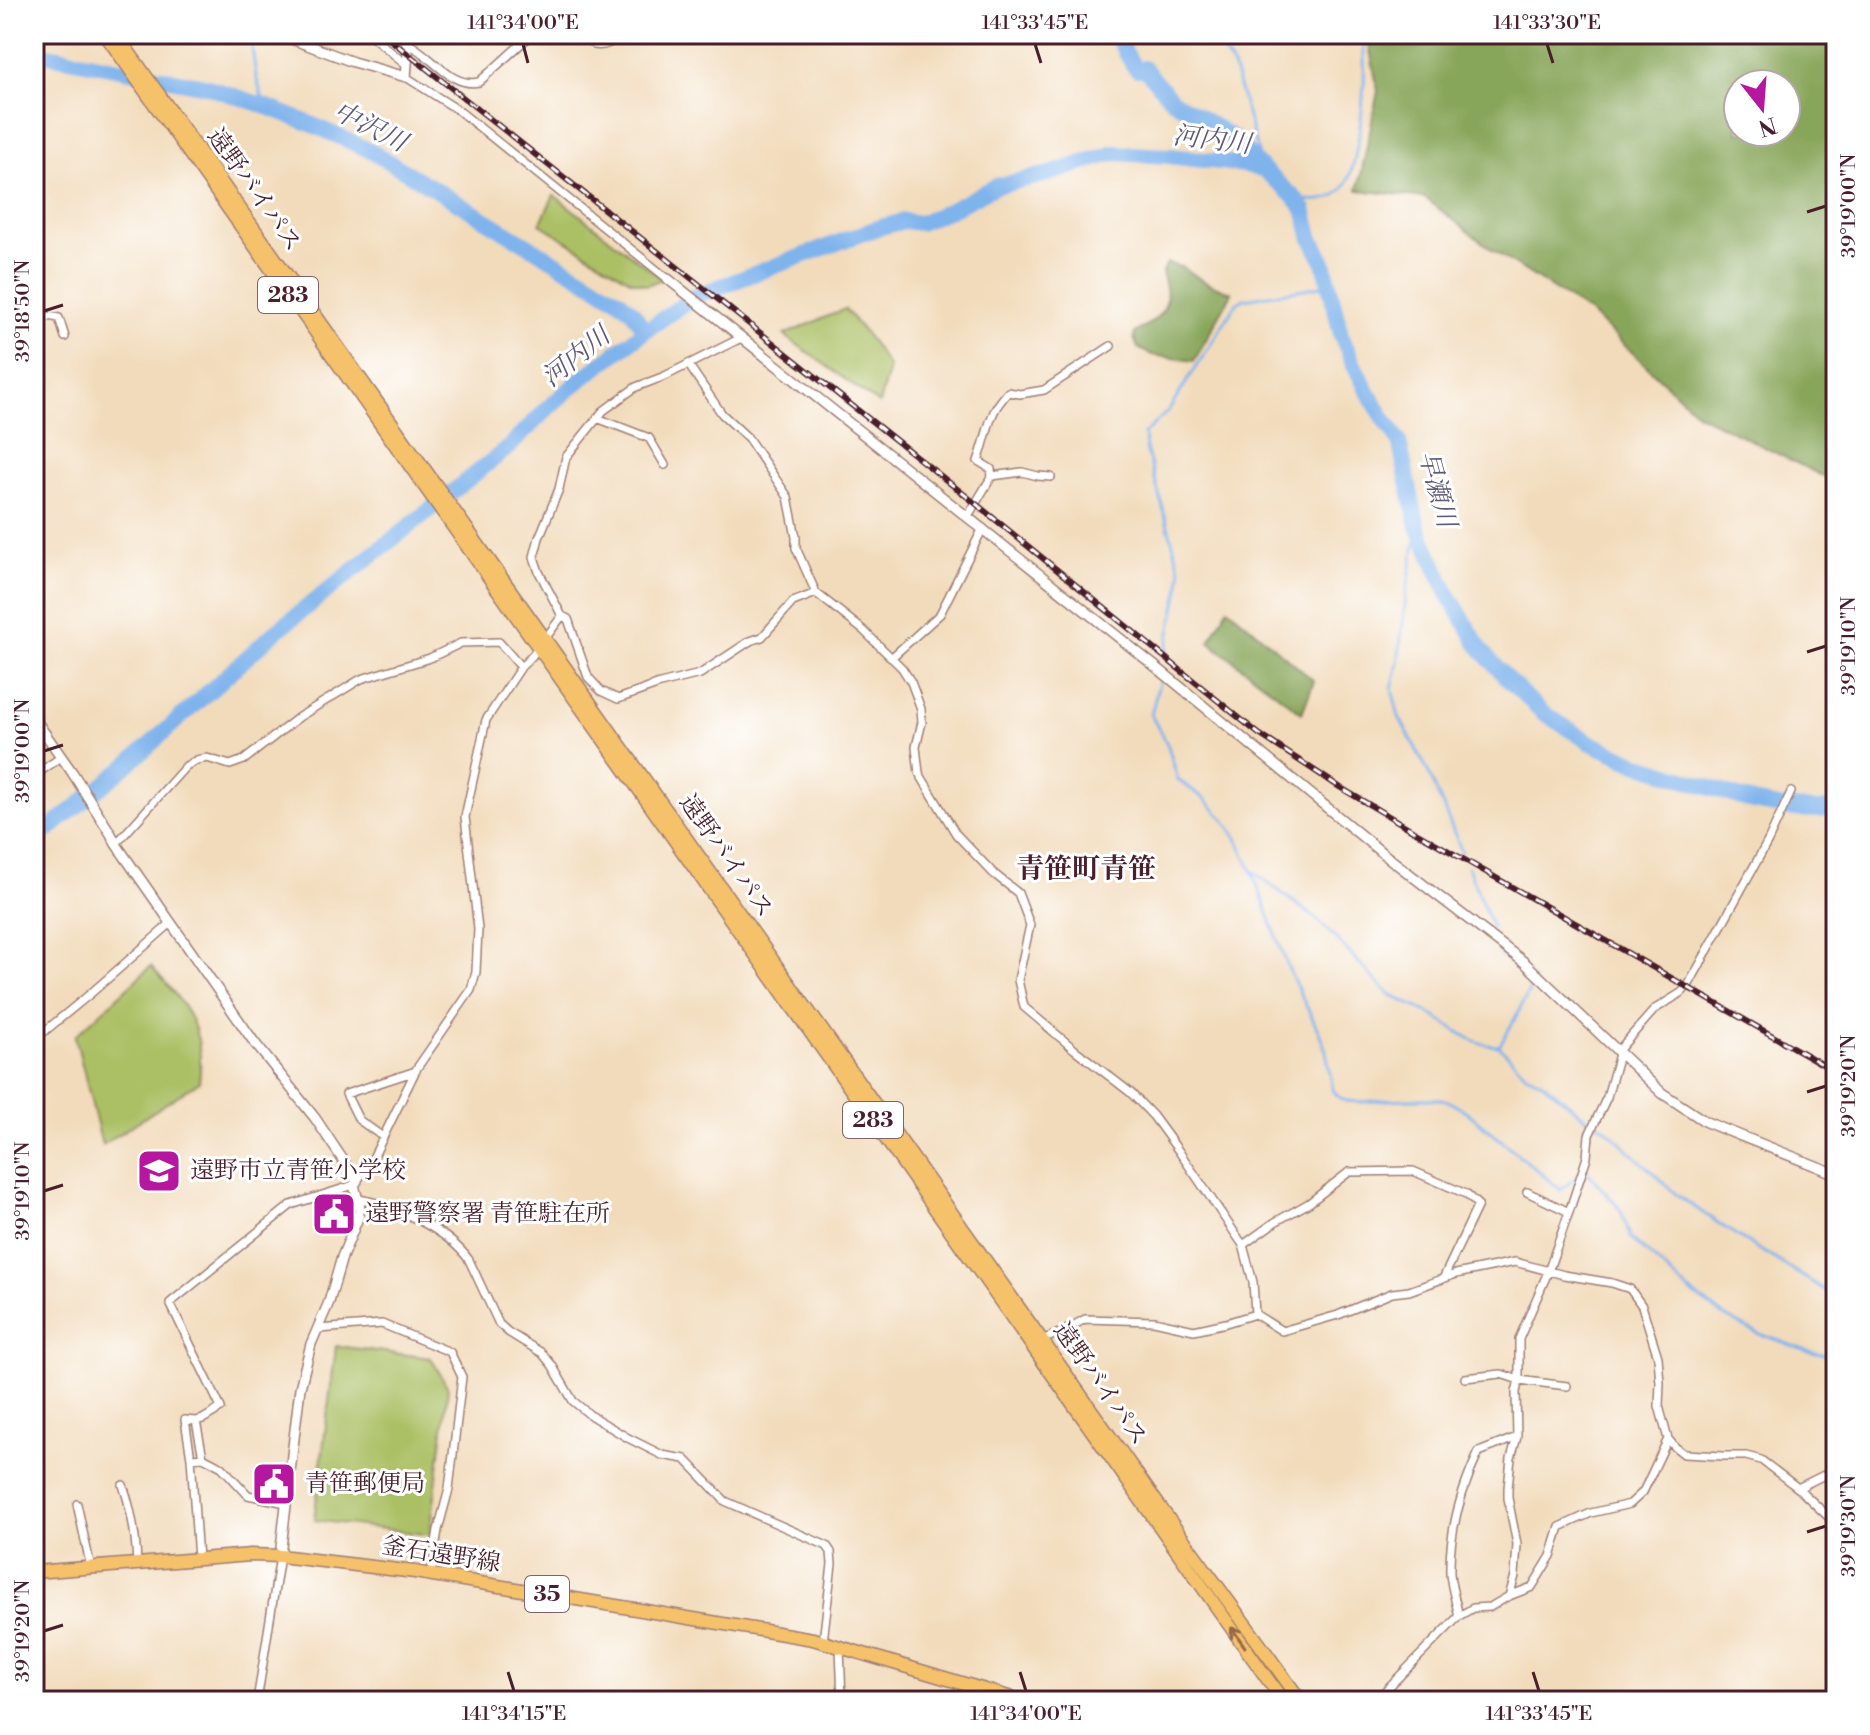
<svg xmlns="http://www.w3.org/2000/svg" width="1870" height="1735" font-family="'Libre Bodoni','Noto Serif JP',serif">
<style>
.green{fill:#abc065;stroke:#7a7048;stroke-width:2}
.forest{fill:#88a65a;stroke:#696242;stroke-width:2;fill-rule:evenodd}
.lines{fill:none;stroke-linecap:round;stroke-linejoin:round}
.stream{stroke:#7fb3ec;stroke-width:3}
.river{stroke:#7fb3ec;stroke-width:16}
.minor-casing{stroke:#9e7d73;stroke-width:10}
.tertiary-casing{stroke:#9e7d73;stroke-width:12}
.primary-casing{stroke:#9e7d73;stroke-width:15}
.trunk-casing{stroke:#9e7d73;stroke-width:15}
.minor{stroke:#fff;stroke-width:7}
.tertiary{stroke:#fff;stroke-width:9}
.primary{stroke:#f5c16b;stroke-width:12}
.trunk{stroke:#f5c16b;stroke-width:12}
.rail-casing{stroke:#4a1f2b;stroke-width:6}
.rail{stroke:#fff;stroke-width:3;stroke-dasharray:9;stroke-linecap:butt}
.oneway{stroke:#976848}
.ticks{fill:none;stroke:#4a1f2b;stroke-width:3}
.labels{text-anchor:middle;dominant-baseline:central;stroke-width:6;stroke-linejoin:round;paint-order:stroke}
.shield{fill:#fff;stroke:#80626b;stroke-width:2}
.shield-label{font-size:22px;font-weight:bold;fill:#4a1f2b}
.street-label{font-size:24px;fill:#4a1f2b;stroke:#fff}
.poi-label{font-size:24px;fill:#4a1f2b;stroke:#fff;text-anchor:start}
.water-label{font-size:26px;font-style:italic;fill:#5f5a78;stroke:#fff}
.quarter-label{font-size:28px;font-weight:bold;fill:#4a1f2b;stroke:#fff}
.neatline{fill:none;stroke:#4a1f2b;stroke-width:3}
.ticks-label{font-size:20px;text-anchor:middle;fill:#4a1f2b}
</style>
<rect width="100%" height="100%" fill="#fff"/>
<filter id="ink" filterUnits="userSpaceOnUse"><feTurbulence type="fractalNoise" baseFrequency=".0125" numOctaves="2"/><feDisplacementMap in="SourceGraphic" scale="16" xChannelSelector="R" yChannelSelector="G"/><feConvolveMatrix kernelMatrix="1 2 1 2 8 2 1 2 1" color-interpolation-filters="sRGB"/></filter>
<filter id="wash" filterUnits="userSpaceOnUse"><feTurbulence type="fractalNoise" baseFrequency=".006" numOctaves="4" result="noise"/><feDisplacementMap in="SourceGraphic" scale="32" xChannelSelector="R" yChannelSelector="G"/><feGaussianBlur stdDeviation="1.8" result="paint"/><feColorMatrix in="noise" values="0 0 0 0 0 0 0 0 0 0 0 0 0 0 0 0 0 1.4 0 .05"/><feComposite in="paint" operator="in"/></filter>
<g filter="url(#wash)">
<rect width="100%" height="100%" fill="#f2dbbb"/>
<path class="green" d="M554 195 662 279 647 285 630 280 540 224Z
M845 309 872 342 889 368 879 404 784 335Z
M151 966C185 1005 206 1027 199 1082L102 1145 75 1036Z
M336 1346 431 1358 448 1388 430 1535 314 1520Z"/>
<path class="forest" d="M1367 34H1836V483L1698 414 1589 312 1491 249 1425 198 1358 190 1378 91ZM1738 84H1786V132H1738Z
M1167 263 1184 268 1203 281 1232 293 1194 361 1152 355 1138 348 1134 338 1135 333C1163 316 1174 306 1162 273Z
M1228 608 1314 681 1302 713 1209 642Z"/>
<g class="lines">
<path class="stream" d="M250 34 256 76 265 106
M1213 34 1234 69 1263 170
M1294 197C1310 202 1328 203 1341 191 1357 177 1363 106 1364 84 1365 67 1363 50 1364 34
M1418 527 1406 596 1398 663 1392 689 1399 717 1428 771 1462 852
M1166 651 1180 586 1181 572 1146 448 1144 434 1169 410 1236 304 1244 299 1328 285
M1159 683 1151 715 1168 746 1178 780 1205 799 1223 818 1237 838 1252 871 1291 975 1319 1032 1326 1051 1333 1090 1339 1097 1346 1101 1359 1102 1406 1099H1441L1448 1101 1467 1112 1561 1190 1578 1175
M1468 867 1492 928
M1254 872 1320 922 1386 991C1398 1001 1411 1004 1425 1011 1449 1023 1470 1046 1499 1046L1526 1074 1541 1081 1586 1118 1604 1127 1677 1195 1728 1230 1836 1297
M1499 1046C1513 1025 1522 1003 1534 982L1501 955 1500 952
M1584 1170 1585 1169 1620 1209 1631 1238 1689 1291 1724 1316 1752 1331 1807 1351 1836 1357"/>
<path class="river" d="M1115 34 1133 65 1137 69 1144 68 1172 100 1238 141 1254 161 1294 197 1304 209 1312 239 1324 262 1341 335 1354 365 1373 401 1399 441 1418 527 1448 594 1481 649 1507 679 1542 712 1591 743 1633 762 1753 802 1790 809 1820 810 1836 807
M34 52 205 86 265 106 311 124 373 152 619 300 633 312 645 331
M34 841 123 769 274 633 509 447 550 406 579 381 645 331 695 296 877 228 904 221 920 223 954 208 996 186 1049 174 1114 153 1169 156 1246 165 1263 170"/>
</g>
</g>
<g filter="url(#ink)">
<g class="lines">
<g class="minor-casing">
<path id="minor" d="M369 34 407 65
M584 34 594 45C606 47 612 42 621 34
M407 43C431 54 450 88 479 82L532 34
M406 77 458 110 668 279
M34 316 41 315 59 318 65 337
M741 338 665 376 636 387 603 411 566 457 559 489 539 538 534 557 539 572 562 616 568 619 588 677 601 691 618 699 660 684 700 674 750 641 762 637 793 602 816 593
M688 364 722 414 748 438 788 497 796 537V548L816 593 863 630 902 668 911 682 921 709 922 722 916 747 919 773 956 834 993 873 1018 893 1030 925 1018 980 1024 1007 1074 1049 1131 1093 1153 1116 1178 1150 1243 1245 1253 1282 1255 1314
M597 418 649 438 665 465
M992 476 1022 472 1038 476 1051 477
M968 516 992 476 991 469 978 461C985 444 987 423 996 408 999 403 1004 397 1008 392L1020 394 1044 390 1111 346
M891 658 940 614 983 528
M34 776 61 757
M116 844 186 766 197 760 207 758 230 765 244 760 299 717 361 679 430 658 461 643 499 642 521 667
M34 1040 90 994 170 924
M1617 1052 1655 1009 1681 993 1688 986 1768 841 1791 792
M383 1137 359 1120 346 1094 416 1071
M357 1181 372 1160 417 1068 471 990 476 972 478 929 465 817 486 720 521 667 532 656 562 616
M1527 1192 1569 1212
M359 1199C394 1205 448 1230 469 1260L499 1324 508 1332 542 1353 552 1365 573 1401 590 1415 628 1438 662 1455 685 1459 725 1501 827 1546 831 1552 832 1564 823 1642
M1243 1245 1275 1222 1309 1203 1349 1172 1413 1171 1466 1194 1478 1205 1443 1279
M319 1329 382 1324 450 1352 462 1377 449 1489 438 1530 431 1575
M1041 1340 1060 1333 1085 1319 1154 1321 1194 1330 1226 1323 1255 1314 1282 1331 1338 1315 1392 1293 1409 1291 1456 1274 1515 1262 1564 1275 1612 1283 1630 1289 1642 1306 1658 1357 1660 1383 1659 1406 1668 1439 1675 1447 1684 1454 1723 1456H1746L1761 1460 1798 1488 1836 1524
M1465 1378 1501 1374 1519 1380 1567 1386
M191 1458 185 1420 196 1421
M123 1485C132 1511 136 1537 137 1564
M1798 1488 1836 1469
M286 1503 248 1495 222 1467 203 1457 196 1421 203 1419 221 1408 170 1303 291 1205 354 1185
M77 1504 91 1568
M198 1559 191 1458 203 1457
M1509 1596 1515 1576 1517 1544 1508 1498V1488L1511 1458 1517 1437 1516 1392 1519 1380V1339L1548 1272 1569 1212 1587 1157 1589 1135 1607 1097 1619 1054
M1459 1616C1456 1603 1451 1587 1450 1573 1449 1530 1461 1490 1479 1452L1517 1437
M840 1647 842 1701
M257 1701 280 1556
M1375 1701 1459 1616 1473 1608 1490 1607 1509 1596 1532 1587 1551 1556 1560 1527 1591 1513 1630 1504 1643 1492 1668 1439
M1667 1701 1671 1697"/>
</g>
<g class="tertiary-casing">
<path id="tertiary" d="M278 34 353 62 406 77 408 52 405 34
M668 279 1161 671 1381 852 1524 962 1662 1093 1706 1122 1836 1174
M34 718 72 772 111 834 116 844 254 1042 315 1118 357 1181 354 1185 360 1208 358 1218 342 1257 329 1302 311 1344 300 1388 280 1556"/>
</g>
<g class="primary-casing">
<path id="primary" d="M34 1572 251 1555 280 1556 415 1572 813 1639 1022 1701"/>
</g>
<g class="trunk-casing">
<path id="trunk" d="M105 34 1283 1701
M116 34 1170 1521 1301 1701"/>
</g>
<use href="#minor" class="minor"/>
<use href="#tertiary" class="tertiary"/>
<use href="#primary" class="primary"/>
<use href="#trunk" class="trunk"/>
<g class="rail-casing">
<path id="rail" d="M383 34 975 503 1259 734 1341 788 1414 831 1836 1072"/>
</g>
<use href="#rail" class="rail"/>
</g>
<defs><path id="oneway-shaft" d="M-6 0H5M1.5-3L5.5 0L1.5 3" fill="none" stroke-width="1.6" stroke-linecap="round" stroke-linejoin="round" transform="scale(2)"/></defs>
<use class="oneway" href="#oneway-shaft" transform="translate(1238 1637) rotate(-125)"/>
</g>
<path class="ticks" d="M523 44 528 63M1035 44 1041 63M1547 44 1553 63M1807 212 1826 206M44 311 63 305M1807 652 1826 646M44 751 63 745M1807 1092 1826 1086M44 1191 63 1185M1807 1532 1826 1526M44 1631 63 1625M508 1672 514 1691M1020 1672 1026 1691M1533 1672 1539 1691"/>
<defs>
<g id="school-square" transform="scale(2.3)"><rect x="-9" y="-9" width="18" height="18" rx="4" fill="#b5179e" stroke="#fff"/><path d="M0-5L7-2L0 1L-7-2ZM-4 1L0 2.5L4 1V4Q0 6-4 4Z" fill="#fff"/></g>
<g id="civic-square" transform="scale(2.3)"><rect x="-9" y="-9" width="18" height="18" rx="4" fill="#b5179e" stroke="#fff"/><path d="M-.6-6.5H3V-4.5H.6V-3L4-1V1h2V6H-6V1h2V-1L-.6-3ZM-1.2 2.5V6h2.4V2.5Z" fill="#fff"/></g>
</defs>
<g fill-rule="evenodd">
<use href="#school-square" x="159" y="1171"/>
<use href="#civic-square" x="334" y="1214"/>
<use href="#civic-square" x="274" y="1484"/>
</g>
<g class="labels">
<g class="shield">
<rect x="258" y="277" width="60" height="36" rx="6"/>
<rect x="843" y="1102" width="60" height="36" rx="6"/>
<rect x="525" y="1576" width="44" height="36" rx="6"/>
</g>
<g class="shield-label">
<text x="288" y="295">283</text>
<text x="873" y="1120">283</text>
<text x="547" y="1594">35</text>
</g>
<g class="street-label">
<text transform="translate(254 190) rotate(55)">遠野バイパス</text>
<text transform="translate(726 856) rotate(55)">遠野バイパス</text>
<text transform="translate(1100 1384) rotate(55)">遠野バイパス</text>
<text transform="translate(441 1555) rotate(9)">釜石遠野線</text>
</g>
<g class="poi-label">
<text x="190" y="1171">遠野市立青笹小学校</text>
<text x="365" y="1214">遠野警察署 青笹駐在所</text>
<text x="305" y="1484">青笹郵便局</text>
</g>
<g class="water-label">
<text transform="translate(370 127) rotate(27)">中沢川</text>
<text transform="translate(1212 140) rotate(7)">河内川</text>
<text transform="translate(576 357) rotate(-39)">河内川</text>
<text transform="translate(1437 489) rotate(75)">早瀬川</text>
</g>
<g class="quarter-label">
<text x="1086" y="869">青笹町青笹</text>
</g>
</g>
<rect width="1870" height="1735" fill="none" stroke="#fff" stroke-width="88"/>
<g transform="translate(1762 108) rotate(163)"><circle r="38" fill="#ffffff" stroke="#b7a5aa" stroke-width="2"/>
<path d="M0-6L14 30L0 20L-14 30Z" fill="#b5179e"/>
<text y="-12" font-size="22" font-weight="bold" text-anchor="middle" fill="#4a1f2b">N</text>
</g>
<rect x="44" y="44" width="1782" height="1647" class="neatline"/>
<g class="ticks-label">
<text x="523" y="29">141°34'00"E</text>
<text x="1035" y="29">141°33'45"E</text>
<text x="1547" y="29">141°33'30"E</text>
<text transform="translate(1848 206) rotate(-90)" y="7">39°19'00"N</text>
<text transform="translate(22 311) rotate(-90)" y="7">39°18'50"N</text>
<text transform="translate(1848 646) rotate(-90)" y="7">39°19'10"N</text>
<text transform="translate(22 751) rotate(-90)" y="7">39°19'00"N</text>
<text transform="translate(1848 1086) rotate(-90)" y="7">39°19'20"N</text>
<text transform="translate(22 1191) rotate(-90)" y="7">39°19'10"N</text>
<text transform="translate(1848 1526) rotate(-90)" y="7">39°19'30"N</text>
<text transform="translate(22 1631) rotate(-90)" y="7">39°19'20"N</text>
<text x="514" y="1720">141°34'15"E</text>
<text x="1026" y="1720">141°34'00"E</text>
<text x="1539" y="1720">141°33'45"E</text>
</g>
</svg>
